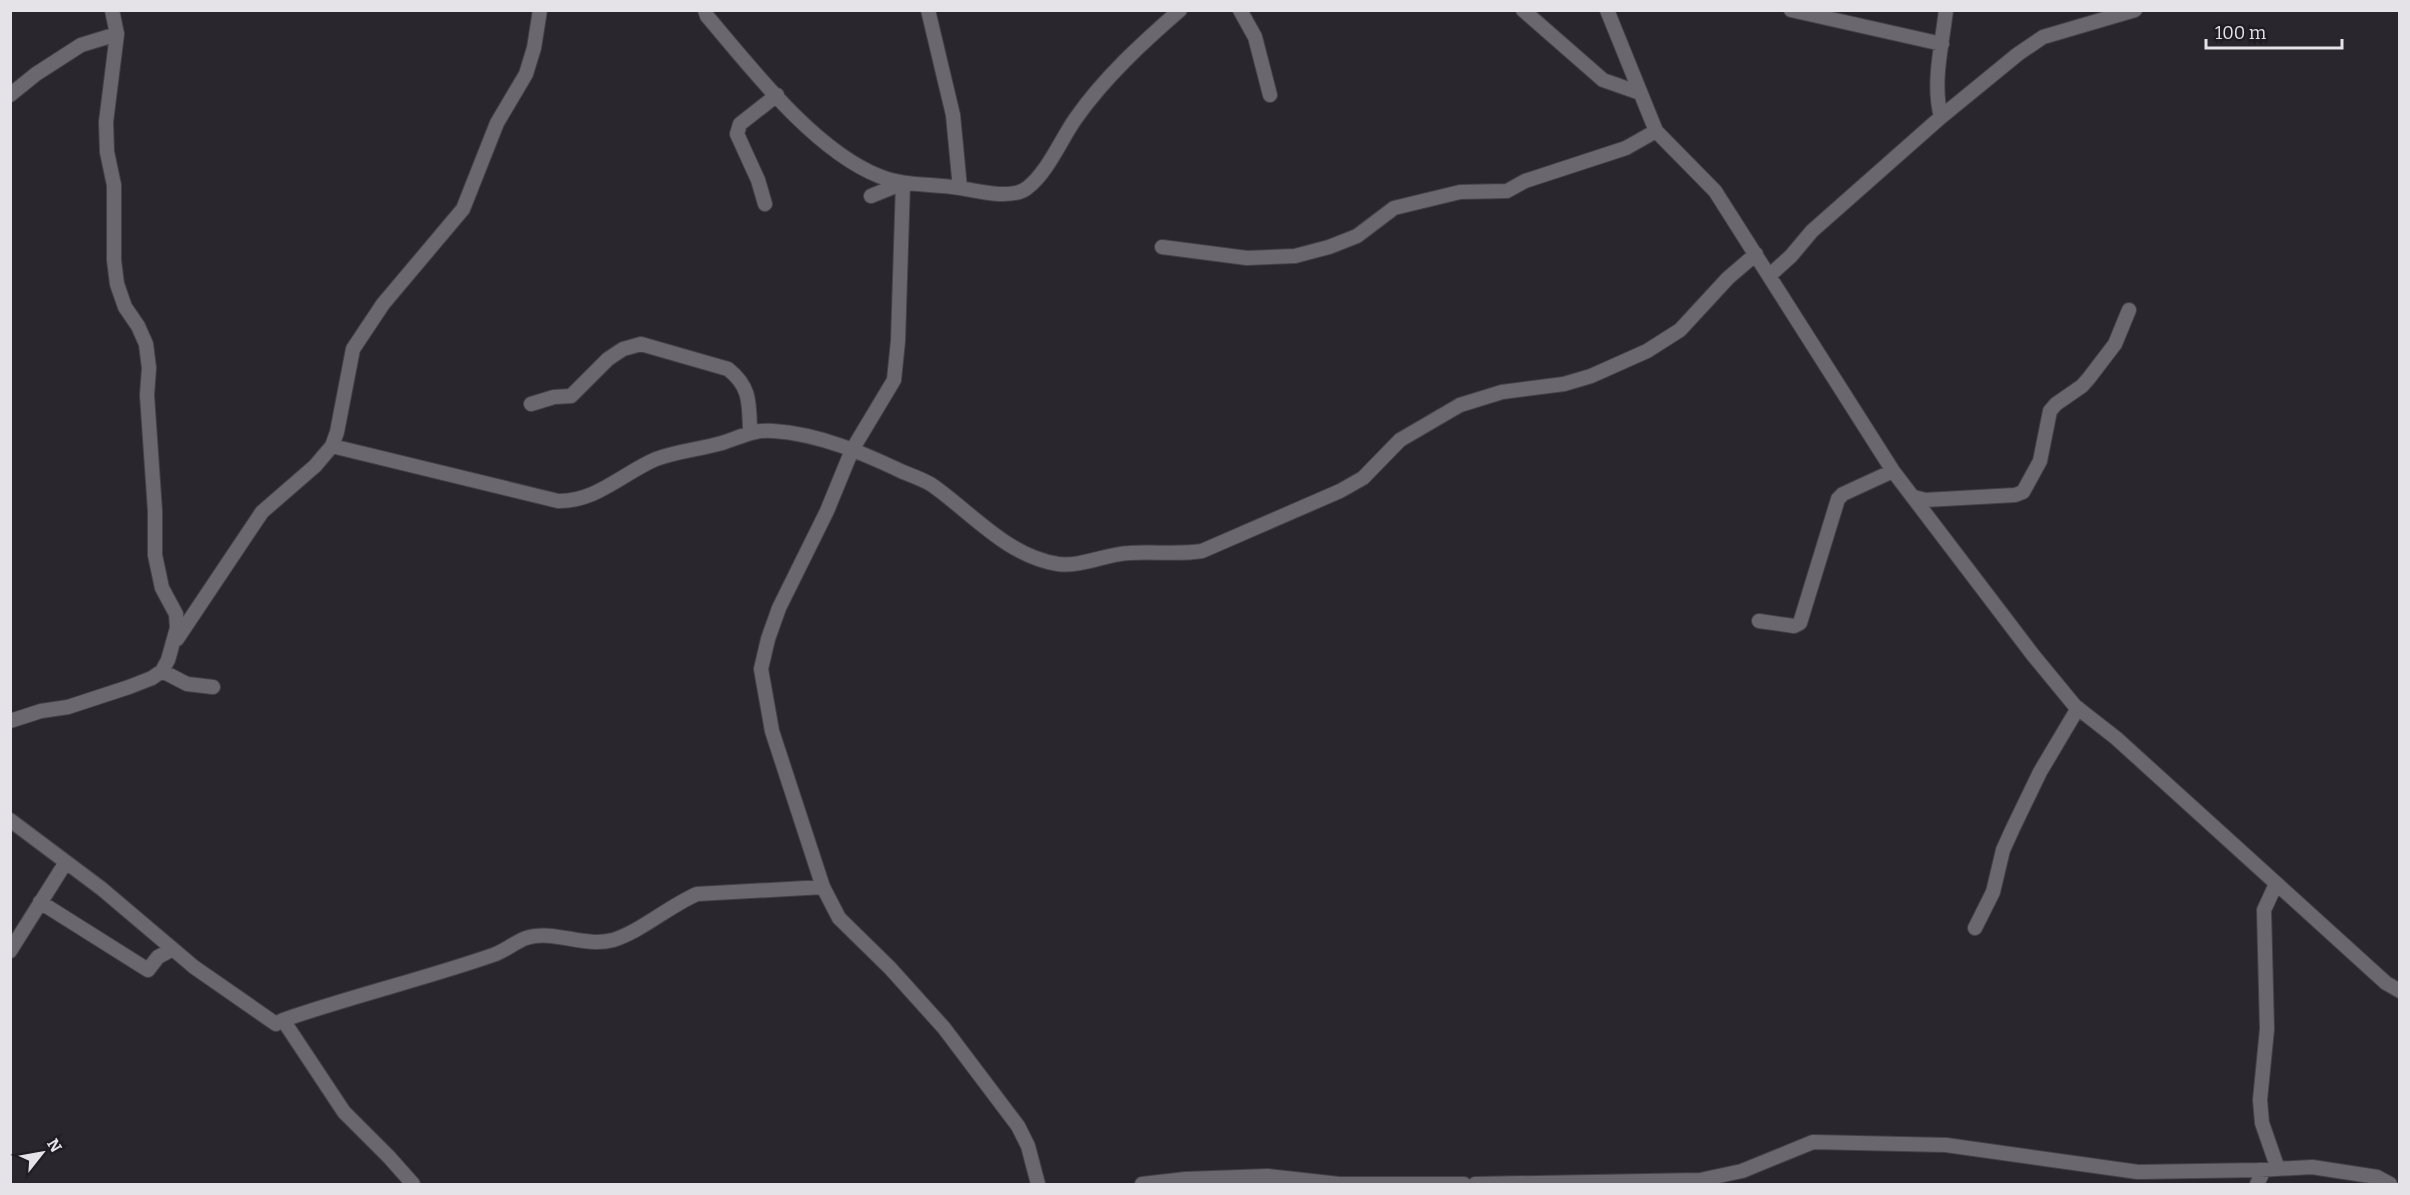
<svg xmlns="http://www.w3.org/2000/svg" width="2410" height="1195" font-family="Bitter,serif">
<style>
.lines{fill:none;stroke-linecap:round;stroke-linejoin:round}
.minor-casing{stroke:#454247;stroke-width:16}
.minor{stroke:#6b676f;stroke-width:14}
</style>
<rect width="100%" height="100%" fill="#2a262d"/>
<g class="lines">
<g class="minor-casing">
<path id="minor" d="M705 10 707 16C752 69 814 150 879 176 905 187 933 183 960 188 977 191 1012 200 1027 188 1048 172 1061 139 1076 118 1104 78 1143 42 1180 10
M928 10 953 115 960 188
M1240 10 1255 37 1270 95
M1523 10 1603 80 1640 93
M1607 10 1656 131 1715 191 1893 471 2033 655 2075 706 2116 738 2386 983 2400 991
M1791 10 1942 44
M10 95 36 74 81 45 117 34
M1941 117C1932 82 1942 46 1946 10
M871 196 903 183 898 341 894 380 852 450 827 511 779 608 768 639 761 669 772 731 823 887 839 918 890 968 944 1028 1018 1126 1028 1146 1038 1184
M765 204 758 180 737 134 740 124 777 95
M1162 247 1247 258 1295 256 1329 247 1357 236 1394 208 1460 192 1507 191 1525 181 1626 148 1656 131
M1770 275 1791 256 1812 231 1941 117 2018 54 2043 37 2135 10
M531 404 554 397 571 396 608 359 623 349 641 344 728 369C751 387 749 404 750 431
M332 446 558 501C596 502 623 473 656 459 677 451 701 449 722 443 741 437 754 429 774 431 819 434 863 453 903 472 913 476 924 480 932 485 972 513 1007 556 1058 564 1081 567 1106 554 1129 553 1154 551 1177 555 1202 551L1340 491 1363 478 1400 440 1460 405 1502 392 1564 384 1591 376 1647 351 1680 330 1728 278 1756 254
M1914 497 1925 500 2015 495 2023 492 2040 461 2050 411 2056 404 2082 386 2089 378 2115 344 2129 310
M1759 621 1794 626 1800 623 1838 499 1843 494 1893 471
M177 639 262 512 315 466 332 446 337 432 353 349 383 304 463 209 497 123 526 74 534 48 540 10
M162 671 187 684 213 687
M10 721 41 711 68 707 129 687 152 678 162 671 168 660 177 628 176 614 162 588 155 555V511L147 395 149 368 146 344 138 326 125 307 117 284 114 260V185L107 152 106 122 117 34 112 10
M10 820 102 889 194 967 276 1024 283 1020 344 1112 389 1157 413 1184
M2276 884 2264 910 2267 1029 2260 1100 2262 1123 2278 1169
M40 902 148 970 158 957 171 950
M1975 928 1993 892 2003 850 2013 828 2040 772 2078 708
M10 951 66 862
M283 1020C352 996 424 979 493 955 505 951 515 942 526 938 554 929 584 948 613 940 640 932 669 906 697 894L823 887
M1142 1184 1186 1179 1268 1176 1339 1184H1464
M1475 1184 1700 1180 1742 1171 1813 1142 1946 1145 2138 1172 2258 1170 2312 1167 2377 1177 2390 1184
M2257 1184 2264 1170"/>
</g>
<use href="#minor" class="minor"/>
</g>
<rect width="2410" height="1195" fill="none" stroke="#e5e3e7" stroke-width="24"/>
<g transform="translate(42 1153) rotate(59)" stroke="#201c23" stroke-width="4.5" paint-order="stroke">
<path d="M0-4.5L10 22L0 15L-10 22Z" fill="#e5e3e7"/>
<text y="-9" font-size="16" font-weight="bold" text-anchor="middle" fill="#e5e3e7">N</text>
</g>
<path d="M2206 39v9h136v-9" fill="none" stroke="#e5e3e7" stroke-width="3"/>
<text x="2215" y="39" font-size="18" fill="#e5e3e7" stroke="#201c23" stroke-width="4.5" paint-order="stroke">100 m</text>
</svg>
